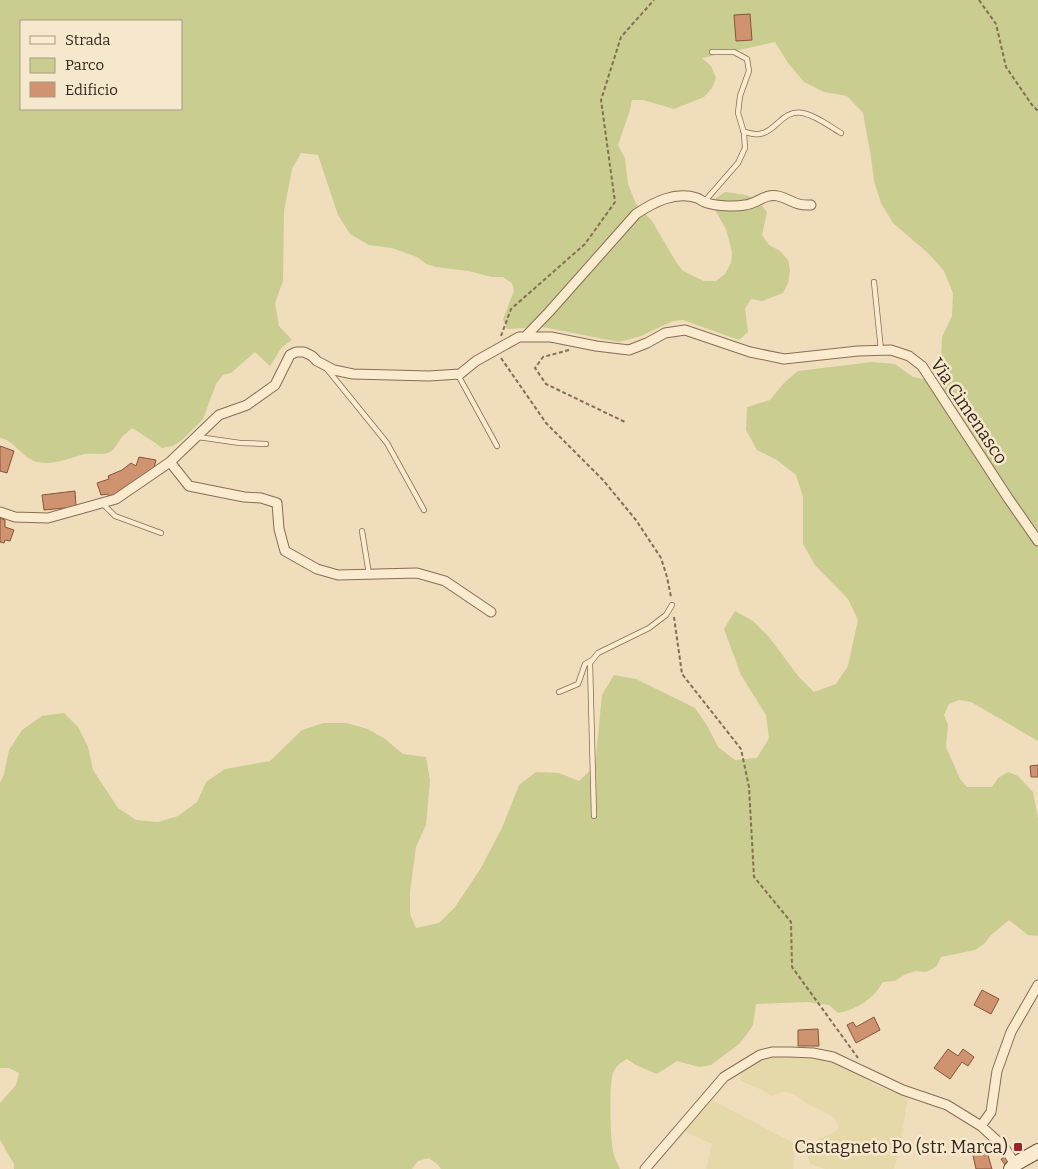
<svg xmlns="http://www.w3.org/2000/svg" width="1038" height="1169" font-family="Bitter,serif">
<style>
.farmland{fill:#e5d8a9}
.green{fill:#c9cd90;fill-rule:evenodd}
.building{fill:#cf9370;stroke:#87553a}
.lines{fill:none;stroke-linecap:round;stroke-linejoin:round}
.lane-casing{stroke:#876d55;stroke-width:6}
.street-casing{stroke:#876d55;stroke-width:11}
.secondary-casing{stroke:#694e39;stroke-width:16}
.path{stroke:#876d55;stroke-width:2;stroke-dasharray:4 2.5;stroke-linecap:butt}
.lane{stroke:#faebcf;stroke-width:4.5}
.street{stroke:#faebcf;stroke-width:9}
.secondary{stroke:#faebcf;stroke-width:14}
.poi-dot{fill:#98232a;stroke:#f6e8cc;stroke-width:2}
.labels{text-anchor:middle;dominant-baseline:central;stroke-width:5;stroke-linejoin:round;paint-order:stroke}
.street-label{font-size:18px;fill:#36261b;stroke:#f6e8cc}
.poi-label{font-size:18px;fill:#36261b;stroke:#f6e8cc;text-anchor:end}
</style>
<rect width="100%" height="100%" fill="#efddbc"/>
<path class="farmland" d="M770 1056H809L832 1060 849 1068 875 1085 908 1097 899 1152 894 1169H826L815 1166 810 1163 808 1157 816 1142 820 1138 831 1134 836 1131 838 1126 836 1121 832 1116 808 1104 793 1094 788 1092H782L772 1096 762 1090 742 1081 739 1076 743 1071 747 1068Z
M712 1100 795 1144 793 1169H706L712 1144 684 1131Z"/>
<path class="green" d="M0 0H1038V741L971 702 959 700 949 704 944 715 948 725 946 747 960 779 967 787H992L998 778 1008 772 1018 776 1033 792 1038 818V936L1028 935 1009 920 991 935 985 943 975 950 941 957 936 967 926 972 915 971 904 975 895 981 883 982C873 999 858 1009 838 1013L829 1005 808 1002 756 1004 753 1025 747 1034 739 1044 711 1065 699 1067 677 1061 657 1074 636 1065 627 1059C620 1063 616 1066 613 1073 609 1083 610 1143 614 1155 615 1159 618 1164 620 1169H441L438 1165 429 1158 418 1161 412 1169H14V1164L0 1140V1103L16 1085 19 1073 9 1068H0V783L4 774 9 750 22 730 42 716 64 713 78 727 88 747 93 770 118 808 136 820 158 822 178 816 197 802 206 782 225 769 270 761 302 730 323 723H346L368 729 385 739 403 754 426 757 430 780 428 802 426 825 416 847 410 892V914L416 928 439 923 455 907 481 868 502 828 519 785 536 772 559 773 579 781 595 766 602 695 614 675 636 679 695 708 708 727 718 747 735 760 757 758 769 738 766 715 741 675 724 629 735 611 753 621 769 637 798 676 814 692 836 684 848 666 858 620 848 599 815 565 803 544V497L796 475 777 460 757 450 746 430 747 407 770 400 784 383 798 371 872 362 895 364 913 377 934 381 941 360 942 337 952 316 953 293 944 271 929 254 893 223 881 203 874 181 871 157 863 113 847 96 824 92 804 82 788 63 775 42 702 58 711 66 716 78 712 88 704 97 674 109 643 100H632L630 110 618 145 625 158 628 184 636 204 652 221 676 262 683 271 704 281H716L725 274 731 263 732 252 726 229 715 210 716 198 725 192C746 195 754 194 767 212L762 235 769 245 780 251 788 260 790 271 788 283 783 293 762 301 751 299 745 309 748 332 739 340 683 320 673 321 641 336 619 342 543 327 507 329 503 319 514 291 512 283 503 277H492L469 271 436 267 426 264 417 257 392 248 369 245 350 234 338 215 318 155 301 153 292 169 284 211 283 281 275 303 279 326 292 340 282 347 270 366 255 352 231 373 223 375 216 384 203 419 182 440 173 446 162 448 154 442 132 428C129 431 126 433 123 436 118 441 116 450 108 453 101 455 92 453 85 454 68 458 49 468 32 460 20 454 13 440 0 438ZM21 21H181V109H21Z"/>
<path class="building" d="M750 14 752 40 736 41 734 15Z
M0 446 14 451 7 473 0 471Z
M139 457 156 460 153 472 148 471 135 484 109 498 108 494 101 495 97 483 109 479 108 476 122 470 131 463 136 466Z
M75 491 76 507 44 510 42 495Z
M0 518 5 520V527L14 530 10 541 5 540 4 543 0 542Z
M1038 765V777H1031L1030 766Z
M982 990 999 999 991 1014 974 1005Z
M874 1017 880 1030 856 1043 847 1025 853 1022 856 1027Z
M818 1029 819 1046H798V1030Z
M948 1049 958 1056 963 1049 974 1057 968 1066 962 1062 950 1079 934 1068Z
M986 1148 992 1169H976L972 1151Z
M1007 1156 1011 1162 1005 1165 1001 1159Z"/>
<g class="lines">
<g class="lane-casing">
<path id="lane" d="M743 131C775 145 777 108 803 113 817 116 829 126 841 133
M704 202 738 163 745 148 744 133 738 113 740 96 749 71 747 59 734 52H712
M874 282 881 350
M327 369 387 443 424 510
M458 375 497 446
M198 437 240 443 266 444
M102 503 115 516 161 533
M362 531 369 574
M559 692 578 684 585 664 592 660
M594 816 590 663 598 653 649 628 666 615 672 605"/>
</g>
<g class="street-casing">
<path id="street" d="M525 337 549 312 636 214C654 202 675 191 697 198 700 199 703 202 707 203 717 206 735 207 745 205 757 204 765 193 778 196 791 199 794 206 811 205
M170 462 189 486 244 497 261 498 277 503 279 529 285 551 317 569 338 575 417 573 445 581 491 612
M0 512 15 517 48 518 116 499 170 462 219 415 247 405 275 385 290 355 296 352H304L312 356 317 361 334 370 353 374 429 376 460 374 476 361 519 337H551L596 346 629 350 647 343 665 333 685 330 750 352 784 359 858 351 891 350 909 356 922 366 1008 498 1038 541
M981 1126 991 1112 997 1071 1011 1032 1038 985
M645 1169 724 1077 760 1055 772 1052H790L813 1053 833 1057 903 1090 947 1105 981 1126 1004 1147 1015 1164"/>
</g>
<g class="secondary-casing">
<path id="secondary" d="M1011 1169 1015 1164 1038 1151"/>
</g>
<path class="path" d="M979 0 996 24 1006 67 1032 105 1038 111
M501 336 511 309 585 244 615 202 601 100 621 37 654 0
M569 350 543 357 535 368 546 384 625 422
M501 358 546 423 603 480 636 520 661 558 667 577 671 597
M674 617 682 674 741 749 749 787 754 877 791 922 792 967 858 1058"/>
<use href="#lane" class="lane"/>
<use href="#street" class="street"/>
<use href="#secondary" class="secondary"/>
</g>
<rect class="poi-dot" x="1013" y="1142" width="10" height="10" rx="2.5"/>
<g class="labels">
<g class="street-label">
<text transform="translate(969 411) rotate(56)">Via Cimenasco</text>
</g>
<g class="poi-label">
<text x="1008" y="1147">Castagneto Po (str. Marca)</text>
</g>
</g>
<rect x="20" y="20" width="162" height="90" fill="#f6e8cc" stroke="#a99a85"/>
<rect x="30" y="36" width="25" height="8" fill="#faebcf" stroke="#a99a85"/>
<text x="65" y="45" font-size="15" fill="#36261b">Strada</text>
<rect x="30" y="58" width="25" height="15" fill="#c9cd90" stroke="#a99a85"/>
<text x="65" y="70" font-size="15" fill="#36261b">Parco</text>
<rect x="30" y="82" width="25" height="15" fill="#cf9370" stroke="#a99a85"/>
<text x="65" y="95" font-size="15" fill="#36261b">Edificio</text>
</svg>
